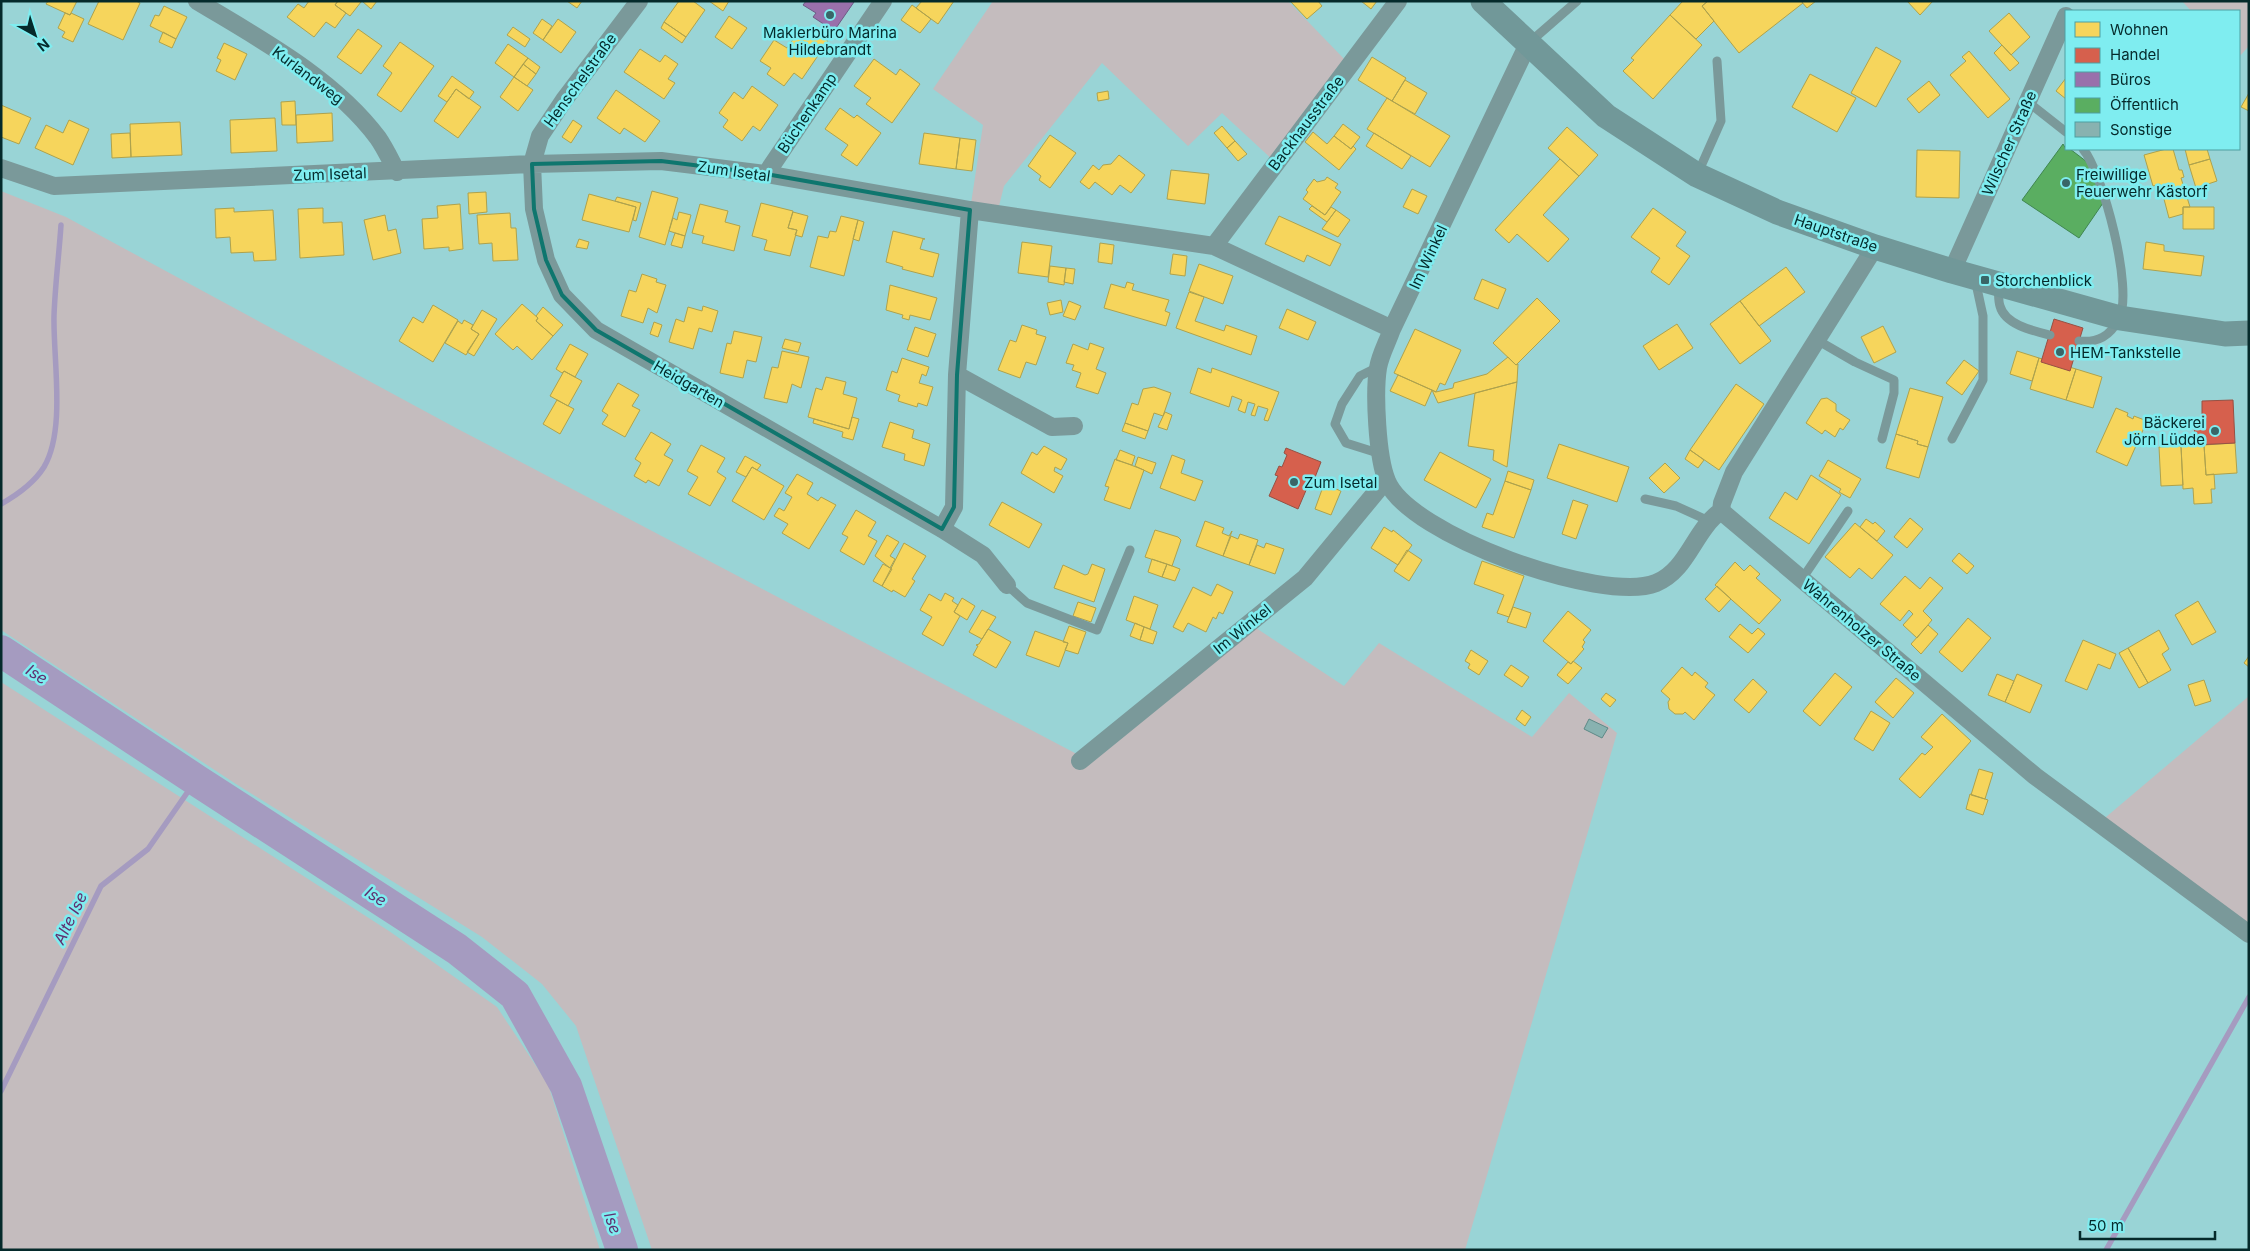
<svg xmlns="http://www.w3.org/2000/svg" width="2250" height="1251" font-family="Inter,sans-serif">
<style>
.green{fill:#c4bcbe}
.homes{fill:#f6d55c;stroke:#aea24d}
.shops{fill:#d6604d;stroke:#975043}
.offices{fill:#9970ab;stroke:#6d5b85}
.public{fill:#5aae61;stroke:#408651}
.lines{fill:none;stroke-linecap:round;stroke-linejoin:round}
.stream{stroke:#a59bc0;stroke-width:5.5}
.river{stroke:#a59bc0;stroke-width:32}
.building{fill:#88b2b0;stroke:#5e8987}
.lane{stroke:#7a999a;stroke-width:9}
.street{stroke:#7a999a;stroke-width:18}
.secondary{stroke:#719899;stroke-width:25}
.marked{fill:none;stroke:#0f766e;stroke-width:4;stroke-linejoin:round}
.poi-dot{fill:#396667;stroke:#7fedf0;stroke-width:2}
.labels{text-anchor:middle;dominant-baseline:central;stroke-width:5;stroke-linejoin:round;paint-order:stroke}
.poi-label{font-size:15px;fill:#052a2b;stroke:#7fedf0;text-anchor:start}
.street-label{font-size:15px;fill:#052a2b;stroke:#7fedf0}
.water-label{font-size:16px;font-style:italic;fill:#60306f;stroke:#7fedf0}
</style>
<rect width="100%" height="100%" fill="#99d4d6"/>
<path class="green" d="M993 1H1288L1350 65 1276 163 1222 113 1188 146 1102 63 1004 186 997 214 970 210 983 125 933 89Z
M2182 1H2249V46L2239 57V11H2191Z
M1 191 66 217 456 428 1092 762 1256 628 1344 686 1379 643 1532 737 1569 693 1617 733 1465 1250H652L576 1026 542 984 482 937 236 784 1 630Z
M1 682 389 931 497 1007 548 1084 600 1250H1Z
M2249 696V943L2093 828Z"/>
<path class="homes" d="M48 1H77L70 15 46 4Z
M99 1H136L140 3 123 40 88 24Z
M309 1H338L335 5 346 13 335 28 326 22 314 37 287 17 298 4 304 8Z
M338 1H361V2L350 16 335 5Z
M362 1H377L371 9Z
M567 1H582L577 8Z
M679 1H693L705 10 686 37 664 22Z
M709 1H729L723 11Z
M922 1H954L938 24 916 8Z
M1290 1H1318L1322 6 1307 19Z
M1361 1H1377L1371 9Z
M1683 1H1708L1702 6 1714 21 1696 39 1670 15Z
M1708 1H1801L1803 3 1739 53 1702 6Z
M1801 1H1816L1807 8Z
M1907 1H1933L1920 15Z
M912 5 931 19 920 33 901 20Z
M164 6 187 17 176 39 150 26 155 15 159 16Z
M65 13 70 15 71 13 84 19 73 42 62 37 65 32 58 28Z
M2009 13 2030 37 2011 55 1989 31Z
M1670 15 1702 45 1653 99 1623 71 1634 60 1631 58Z
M729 16 747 28 732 49 715 37Z
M542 19 552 26 543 40 533 33Z
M558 19 576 32 561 53 543 40Z
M664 22 686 37 682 43 661 28Z
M513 27 530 39 525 47 507 35Z
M358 29 382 46 361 74 337 57Z
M812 29 828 41 802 79 794 73 784 86 767 74 771 68 760 61 774 40 787 48 796 35 804 40Z
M163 32 176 39 172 48 159 42Z
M400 42 434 66 401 112 377 95 392 73 383 66Z
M224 43 247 54 235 80 216 71 221 60 217 58Z
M508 44 528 58 514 77 495 63Z
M2002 45 2019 63 2010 71 1994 53Z
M1876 47 1901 61 1876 107 1851 93Z
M640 49 660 62 665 55 678 64 668 79 675 83 664 99 624 72Z
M1969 51 2010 99 1988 118 1950 75 1966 61 1962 57Z
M1372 57 1406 78 1392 101 1358 80Z
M528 58 540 67 536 74 523 64Z
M874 59 896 75 900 69 920 84 892 123 866 104 871 98 854 86Z
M523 64 536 74 527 86 514 77Z
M1810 74 1856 98 1837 132 1792 107Z
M452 76 474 92 469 99 456 89 447 102 438 96Z
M514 77 533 90 518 111 500 97Z
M2066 78V99L2056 91Z
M1405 80 1427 93 1415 114 1392 101Z
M1929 81 1940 95 1919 113 1907 99Z
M752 86 778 105 760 131 753 126 742 141 723 127 728 120 719 113 734 92 743 99Z
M456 89 481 107 458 138 434 121Z
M616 90 660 121 645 142 624 128 620 134 597 118Z
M1108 91 1109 99 1098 101 1097 93Z
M2249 93V111L2241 107Z
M1387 98 1450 136 1430 167 1367 129Z
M295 101 296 125H282L281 102Z
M1 105 31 118 19 144 1 137Z
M840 108 854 118 857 115 881 133 857 166 841 155 848 145 825 129Z
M332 113 333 141 297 143 296 115Z
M275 118 277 151 231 153 230 120Z
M69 120 89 129 73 165 35 148 46 125 63 133Z
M573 120 582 126 571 143 562 137Z
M180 122 182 155 131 157 130 124Z
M1343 124 1360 137 1351 149 1334 136Z
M1222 126 1235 141 1227 148 1214 133Z
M1567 127 1598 155 1579 176 1548 148Z
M1313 132 1327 144 1334 136 1351 149 1353 146 1356 149 1339 170 1305 142Z
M130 133 131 157 112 158 111 134Z
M924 133 960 138 956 169 919 164Z
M1374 133 1411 156 1402 169 1366 146Z
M1050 135 1076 153 1050 188 1039 180 1041 176 1028 166Z
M960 138 976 140 972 171 956 169Z
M1235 141 1247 154 1238 161 1227 148Z
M2166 149H2173L2179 170H2182L2184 177 2181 178 2190 207H2183V214L2169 218 2160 184 2153 186 2144 155Z
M2185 149H2207L2210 159 2189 165Z
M1917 150 1960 151 1959 198 1916 197Z
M1119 155 1145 175 1131 193 1120 185 1112 195 1095 182 1089 189 1080 182 1093 165 1099 170 1103 165 1111 164Z
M1560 159 1579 176 1543 215 1569 239 1548 262 1517 234 1509 243 1495 230Z
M2210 159 2217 181 2196 188 2189 165Z
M1171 170 1209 174 1205 204 1167 199Z
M1327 177 1338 184 1335 188 1341 192 1325 215 1303 199 1308 192 1306 190 1314 179 1317 182 1325 180Z
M1412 189 1427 196 1418 214 1403 207Z
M652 191 678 198 665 245 639 237Z
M486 192 487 212 469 214 468 193Z
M589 194 636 207 629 232 582 220Z
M617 197 641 203 636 221 633 220 636 207 615 201Z
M761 203 793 211 788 228 797 230 790 256 764 250 767 240 752 236Z
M460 204 463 249 449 251V247L424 249 422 219 438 218 437 206Z
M700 204 728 211 725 222 740 226 734 251 702 243 704 236 692 233Z
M1312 206 1325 215 1331 207 1336 210 1327 222 1309 209Z
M2183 207H2214V229H2183Z
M234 208V212L273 210 276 260 254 261 253 252 231 253 230 237 216 238 215 209Z
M323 208V223L342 222 344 255 300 258 298 209Z
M1653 208 1686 232 1676 246 1690 256 1669 285 1651 272 1660 258 1631 237Z
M1336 210 1350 220 1338 237 1322 229Z
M679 212 691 215 685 236 669 231 673 218 677 220Z
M793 212 808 216 802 237 795 235 797 230 788 228Z
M510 213 511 228H516L518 260 493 261 492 243 479 244 477 215Z
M385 215 388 231 396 229 401 253 373 260 364 220Z
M841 216 858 220 844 276 810 267 818 236 828 238 830 231 836 232Z
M1279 216 1341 244 1330 266 1307 255 1304 262 1265 244Z
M858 220 864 222 859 241 853 239Z
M893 231 925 239H923L920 249 939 254 933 277 902 269 903 267 886 262Z
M675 233 685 236 682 248 671 245Z
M579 239 589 242 587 249 576 247Z
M1022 242 1052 246 1048 277 1018 273Z
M2146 242 2164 245V251L2204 256 2201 276 2143 269Z
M1100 243 1114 245 1112 264 1098 262Z
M1173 254 1187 256 1185 276 1170 274Z
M1199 264 1233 276 1223 304 1189 291Z
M1050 266 1066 268 1064 285 1048 282Z
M1786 267 1805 292 1759 326 1740 301Z
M1066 268 1075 269 1073 284 1064 282Z
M642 274 657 279 656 282 666 285 657 313 648 308 643 323 621 316 629 290 636 292Z
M1482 279 1506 289 1498 309 1474 299Z
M1127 282 1134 284 1132 290 1169 300 1165 311 1170 313 1166 326 1104 308 1111 284 1125 288Z
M890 285 937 298 930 320 910 315 909 320 902 318 903 315 886 310Z
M1189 292 1204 297 1195 321 1224 331 1226 325 1257 336 1251 355 1176 328Z
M1537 298 1560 321 1516 365 1493 343Z
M1061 300 1063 312 1050 315 1047 303Z
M1069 301 1081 306 1075 320 1063 316Z
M1740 301 1771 341 1740 364 1710 324Z
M522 304 538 318 536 321 553 336 532 360 517 346 513 350 495 334Z
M433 305 458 320 433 362 399 341 413 317 423 323Z
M703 306 718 311 712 332 699 328 693 349 669 342 676 319 684 322 688 307 702 311Z
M543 307 563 325 553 336 536 321 538 318 536 316Z
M1287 309 1316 322 1308 340 1279 328Z
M482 310 497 319 474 356 467 352 479 334 471 329Z
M464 320 473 325 471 329 479 334 466 355 445 343 458 321 462 324Z
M654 322 662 325 658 337 650 334Z
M1677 324 1693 348 1659 370 1643 346Z
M1022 325 1037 330 1036 334 1046 337 1036 365 1026 362 1020 378 998 370 1010 340 1016 342Z
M1883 326 1896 352 1874 363 1861 337Z
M915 327 936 334 928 357 907 350Z
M1415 329 1461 350 1445 385 1440 383 1436 392 1394 373Z
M734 331 762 337 756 362 747 360 743 378 720 373 727 343 731 344Z
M785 339 801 343 798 352 782 348Z
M1090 343 1104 348 1096 369 1106 373 1098 394 1076 387 1081 373 1072 370 1074 365 1066 363 1073 344 1088 350Z
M570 344 588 354 575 377 564 371 562 373 556 369Z
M782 351 809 357 801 388 792 384 787 403 764 398 772 367 778 368Z
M2017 351 2039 358 2032 381 2010 374Z
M1508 357 1516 365 1518 364 1517 382 1438 403 1432 390 1436 392 1453 388 1454 383 1487 374Z
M902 358 929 367 926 376 922 374 919 383 933 387 927 406 918 403 917 407 898 401 900 395 886 390 892 371 897 373Z
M2039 358 2076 369 2066 400 2030 389Z
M1964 360 1979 371 1962 395 1946 383Z
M1198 368 1211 373 1212 368 1279 392 1268 421 1264 420 1268 409 1258 406 1255 416 1251 415 1255 404 1248 402 1245 413 1238 410 1242 400 1232 396 1229 407 1190 393Z
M2076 369 2102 377 2093 408 2066 400Z
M564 371 582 381 568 406 550 396Z
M1398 375 1432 390 1425 406 1390 391Z
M826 377 846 382 843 394 857 398 849 429 808 417 816 388 822 390Z
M1517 382 1507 467 1493 460 1494 450 1468 446 1475 393Z
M618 383 639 395 632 406 640 410 625 437 602 424 608 415 602 411Z
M1736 384 1764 404 1719 470 1690 450Z
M1154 387 1171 393 1163 416 1154 413 1148 431 1125 423 1132 403 1138 405 1143 389Z
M1910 388 1943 397 1928 447 1917 444 1918 441 1896 434Z
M1827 398 1836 404V411L1850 420 1843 430 1840 428 1835 437 1825 430 1822 434 1806 423 1821 399Z
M557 400 574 409 560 434 543 424Z
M2116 408 2128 413 2127 416 2133 419 2134 416 2147 421 2127 466 2096 452Z
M1165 412 1172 415 1167 430 1158 427Z
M852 417 859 419 853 440 842 437 843 432 813 423 814 419 849 429Z
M890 422 914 430 912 438 930 444 924 466 904 460 905 454 882 447Z
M1125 423 1148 431 1145 439 1122 431Z
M651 432 671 444 664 455 673 460 659 486 648 480 646 483 634 476 641 463 635 459Z
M1896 434 1918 441 1917 444 1928 447 1919 478 1886 468Z
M2235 443 2237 473 2206 475 2204 445Z
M1559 444 1629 467 1617 502 1547 478Z
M701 445 725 458 717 472 726 478 710 506 688 494 698 477 687 471Z
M2204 445 2206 475 2214 474 2215 489H2211L2212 503 2194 504 2193 488 2183 489 2181 446Z
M1044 446 1067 459 1061 470 1055 467 1054 471 1063 476 1054 493 1021 473 1032 452 1037 455Z
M2181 446 2183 485 2161 486 2159 447Z
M1120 450 1135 456 1132 465 1116 460Z
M1690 450 1704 460 1698 468 1685 459Z
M1440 452 1491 479 1476 508 1424 480Z
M1172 455 1185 460 1181 473 1203 481 1195 501 1160 488Z
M745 456 761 465 757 470 752 467 746 477 736 472Z
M1138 457 1156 463 1152 474 1135 466Z
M1115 459 1144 470 1130 509 1104 500 1109 487 1105 486Z
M1828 460 1861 479 1850 498 1839 492 1841 489 1819 476Z
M1665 463 1680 478 1664 493 1649 478Z
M752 467 784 486 764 520 732 501Z
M1508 471 1534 480 1531 490 1505 481Z
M797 474 813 483 807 494 818 501 821 497 836 505 809 549 782 533 788 524 774 516 779 508 784 511 792 497 785 493Z
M1811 475 1841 495 1809 544 1769 518 1785 492 1797 500Z
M1505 481 1531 490 1514 538 1482 527 1487 513 1493 515Z
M1324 484 1341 491 1331 515 1315 509Z
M1573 500 1588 505 1576 539 1562 534Z
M1002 502 1042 524 1029 548 989 525Z
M856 510 876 522 868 536 877 541 864 565 840 551 848 537 842 534Z
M1910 518 1923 529 1907 548 1894 537Z
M1866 519 1873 524 1875 522 1885 531 1877 541 1860 527Z
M1205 521 1224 528 1222 533 1229 536 1232 531 1223 556 1196 546Z
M1855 523 1893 555 1872 579 1859 568 1850 578 1825 557Z
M1384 527 1392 532 1393 530 1412 545 1398 565 1371 548Z
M1155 530 1178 537 1181 540 1172 566 1145 557Z
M1240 534 1258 540 1249 565 1223 556 1231 536 1238 539Z
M887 535 899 542 890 556 895 559 890 568 875 556Z
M904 543 926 556 912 579 915 581 905 597 893 590 892 592 882 586Z
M1266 543 1284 549 1275 574 1249 565 1257 545 1264 548Z
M1407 550 1422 560 1409 581 1394 571Z
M1959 553 1974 566 1967 574 1952 561Z
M1152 559 1167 564 1162 577 1148 572Z
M1482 561 1524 576 1509 617 1497 613 1504 595 1474 584Z
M1735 562 1744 571 1750 565 1760 574 1756 578 1781 600 1759 624 1715 585Z
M883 564 892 569 882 586 873 581Z
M1092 564 1105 569 1094 602 1054 588 1063 565 1085 575 1088 574Z
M1167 564 1180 569 1175 581 1162 577Z
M1905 576 1920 589 1930 577 1943 588 1923 611 1932 620 1917 638 1903 625 1913 614 1909 610 1900 621 1880 604Z
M1217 584 1233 592 1223 614 1219 612 1216 619 1213 617 1206 632 1188 623 1183 632 1173 627 1193 587 1211 596Z
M1717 586 1731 599 1719 612 1705 599Z
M945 593 954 598 952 601 958 605 954 612 960 616 943 646 922 634 932 617 920 610 929 594 941 601Z
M1134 596 1158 605 1150 629 1126 620Z
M962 598 975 606 967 620 954 612Z
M2198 601 2216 632 2192 645 2175 615Z
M1078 602 1096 608 1091 622 1073 616Z
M1513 607 1531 613 1526 628 1507 622Z
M982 610 996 617 982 639 969 632Z
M1568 611 1591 630 1583 640 1585 642 1582 647 1584 649 1571 664 1543 641Z
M1968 618 1991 638 1962 672 1939 652Z
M1135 623 1144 627 1140 640 1130 636Z
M1740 624 1752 634 1758 628 1765 634 1748 653 1729 637Z
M1928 625 1938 634 1921 654 1911 644Z
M1069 626 1086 632 1078 654 1065 650 1068 643 1063 642Z
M1144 627 1157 632 1153 644 1140 640Z
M988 629 1011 642 996 668 973 655 978 646 976 645 979 644Z
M2159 630 2169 649 2162 654 2171 670 2148 683 2128 648Z
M1035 631 1068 643 1059 667 1026 655Z
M2083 640 2116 654 2110 669 2098 664 2087 690 2065 681Z
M2128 648 2148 683 2139 688 2119 653Z
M1471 650 1488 661 1479 675 1468 668 1470 664 1465 661Z
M2249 656V667L2244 663Z
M1573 661 1582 668 1568 684 1557 675 1568 662 1571 664Z
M1511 665 1529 677 1522 687 1504 675Z
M1682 667 1692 676 1695 672 1708 683 1705 687 1715 695 1694 720 1685 712 1683 714H1675L1669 709 1668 702 1670 699 1661 691Z
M1835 673 1852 687 1820 726 1803 711Z
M1997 674 2014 681 2005 702 1988 695Z
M2017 674 2042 685 2030 713 2005 702Z
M1896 678 1914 693 1893 718 1875 702Z
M1753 679 1767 692 1749 713 1734 700Z
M2204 680 2211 701 2195 706 2188 685Z
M1606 693 1616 700 1610 707 1601 699Z
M1522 710 1531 717 1525 726 1516 719Z
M1871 711 1890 723 1873 751 1854 739Z
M1942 714 1971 741 1920 798 1899 779 1922 753 1925 755 1933 747 1921 737Z
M1979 769 1993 773 1985 799 1971 795Z
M1970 794 1988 800 1983 815 1966 809Z"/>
<path class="shops" d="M2054 319 2083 328 2070 371 2041 362Z
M2233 400 2235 443 2195 445 2194 419 2202 418V401Z
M1286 448 1321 462 1310 490 1307 488 1298 509 1269 496 1278 476 1275 475 1279 466 1282 467 1287 455 1284 453Z"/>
<path class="offices" d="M806 1H853L854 2 834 31 813 17 816 13 803 5Z"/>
<path class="public" d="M2063 144 2066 149H2070L2091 165 2103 203 2079 238 2022 200Z"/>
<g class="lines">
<path class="stream" d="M1 504C17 495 34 483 44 467 66 430 53 359 54 316 55 286 59 255 61 225
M1 1091 101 886 148 849 196 780
M2106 1250 2249 997"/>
<path class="river" d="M1 651 196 780 457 949 515 995 566 1086 622 1250"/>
</g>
<path class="building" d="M1589 719 1608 728 1602 738 1584 729Z"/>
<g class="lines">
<path class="lane" d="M1530 42 1577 1
M2028 102 2066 132
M1698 173 1721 121 1717 61
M1998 287C1999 293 1998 300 2000 306 2005 325 2034 331 2050 335
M1817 340 1855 362 1894 380V393L1882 439
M2079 341C2098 343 2110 336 2119 319 2134 290 2103 173 2083 149
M1378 367 1360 376 1342 404 1335 424 1346 443 1381 454
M1952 439 1983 380V316L1975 279
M1645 499 1676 506 1709 521
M1802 579 1848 511
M1007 585 1027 603 1097 630 1130 550"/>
<path class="street" d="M197 1C260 39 333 78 378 138 385 148 391 161 397 172
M639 1 564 100 540 136 532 164 534 209 546 260 562 295 596 330 942 529 983 555 1007 585
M1528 44 1392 329C1388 341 1380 355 1378 368 1374 393 1377 457 1387 481 1409 535 1602 604 1656 583 1688 570 1694 530 1721 511
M1 168 54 186 532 164 661 161 766 174 970 210 1214 246 1392 329
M766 174 883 1
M1214 246 1398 1
M1952 271 2066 16
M957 375 1052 427 1074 426
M1721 511 2035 776 2249 934
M1721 511 1722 503 1734 472 1875 247
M942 529 954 507 957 375 970 210
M1080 761 1305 578 1386 480"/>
<path class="secondary" d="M1483 1 1606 116 1697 175 1777 212 1875 247 1952 271 2120 318 2225 334 2249 333"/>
</g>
<path class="marked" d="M661 161 766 174 970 210 957 375 954 507 942 529 596 330 562 295 546 260 534 209 532 164Z"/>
<g class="poi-dot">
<circle cx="830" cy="15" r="5"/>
<circle cx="2066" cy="183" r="5"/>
<rect x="1980" y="275" width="10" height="10" rx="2.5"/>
<circle cx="2060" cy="352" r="5"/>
<circle cx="2215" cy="431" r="5"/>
<circle cx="1294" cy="482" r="5"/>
</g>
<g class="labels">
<g class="poi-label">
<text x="830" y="32" text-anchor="middle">Maklerbüro Marina<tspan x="830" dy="17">Hildebrandt</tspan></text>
<text x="2076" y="174">Freiwillige<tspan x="2076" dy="17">Feuerwehr Kästorf</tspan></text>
<text x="1995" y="280">Storchenblick</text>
<text x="2070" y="352">HEM-Tankstelle</text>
<text x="2205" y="422" text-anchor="end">Bäckerei<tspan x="2205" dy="17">Jörn Lüdde</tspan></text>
<text x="1304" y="482">Zum Isetal</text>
</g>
<g class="street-label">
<text transform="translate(308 75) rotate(37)">Kurlandweg</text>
<text transform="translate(580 80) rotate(-54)">Henschelstraße</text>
<text transform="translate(807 113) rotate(-56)">Büchenkamp</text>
<text transform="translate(1306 123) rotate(-53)">Backhausstraße</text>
<text transform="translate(2009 143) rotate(-66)">Wilscher Straße</text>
<text transform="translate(734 171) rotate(8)">Zum Isetal</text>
<text transform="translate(330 174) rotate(-2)">Zum Isetal</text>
<text transform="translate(1836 233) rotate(19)">Hauptstraße</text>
<text transform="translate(1428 257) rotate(-65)">Im Winkel</text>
<text transform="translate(689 384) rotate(30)">Heidgarten</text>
<text transform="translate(1242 629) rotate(-39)">Im Winkel</text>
<text transform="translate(1862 630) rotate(40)">Wahrenholzer Straße</text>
</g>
<g class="water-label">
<text transform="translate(37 674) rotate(33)">Ise</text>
<text transform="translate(376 896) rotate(33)">Ise</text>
<text transform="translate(70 918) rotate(-64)">Alte Ise</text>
<text transform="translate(613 1223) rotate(71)">Ise</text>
</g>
</g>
<rect width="2250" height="1251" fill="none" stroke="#052a2b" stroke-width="5"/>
<rect x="2065" y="10" width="175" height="140" fill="#7fedf0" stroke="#4e9fa1"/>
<rect x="2075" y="22" width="25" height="15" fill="#f6d55c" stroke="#4e9fa1"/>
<text x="2110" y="35" font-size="15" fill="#052a2b">Wohnen</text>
<rect x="2075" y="48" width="25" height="15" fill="#d6604d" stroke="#4e9fa1"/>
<text x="2110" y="60" font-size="15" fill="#052a2b">Handel</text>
<rect x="2075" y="72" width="25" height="15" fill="#9970ab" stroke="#4e9fa1"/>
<text x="2110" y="85" font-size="15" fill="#052a2b">Büros</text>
<rect x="2075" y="98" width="25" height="15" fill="#5aae61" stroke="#4e9fa1"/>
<text x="2110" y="110" font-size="15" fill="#052a2b">Öffentlich</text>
<rect x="2075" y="122" width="25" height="15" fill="#88b2b0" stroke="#4e9fa1"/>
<text x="2110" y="135" font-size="15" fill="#052a2b">Sonstige</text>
<g transform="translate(35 35) rotate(141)" stroke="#7fedf0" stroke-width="4" paint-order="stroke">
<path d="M0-4L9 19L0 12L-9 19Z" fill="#052a2b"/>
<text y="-8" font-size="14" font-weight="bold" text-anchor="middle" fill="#052a2b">N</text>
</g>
<path d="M2080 1231v8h135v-8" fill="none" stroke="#052a2b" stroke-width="2.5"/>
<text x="2088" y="1231" font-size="15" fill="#052a2b" stroke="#7fedf0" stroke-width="4" paint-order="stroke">50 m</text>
</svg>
